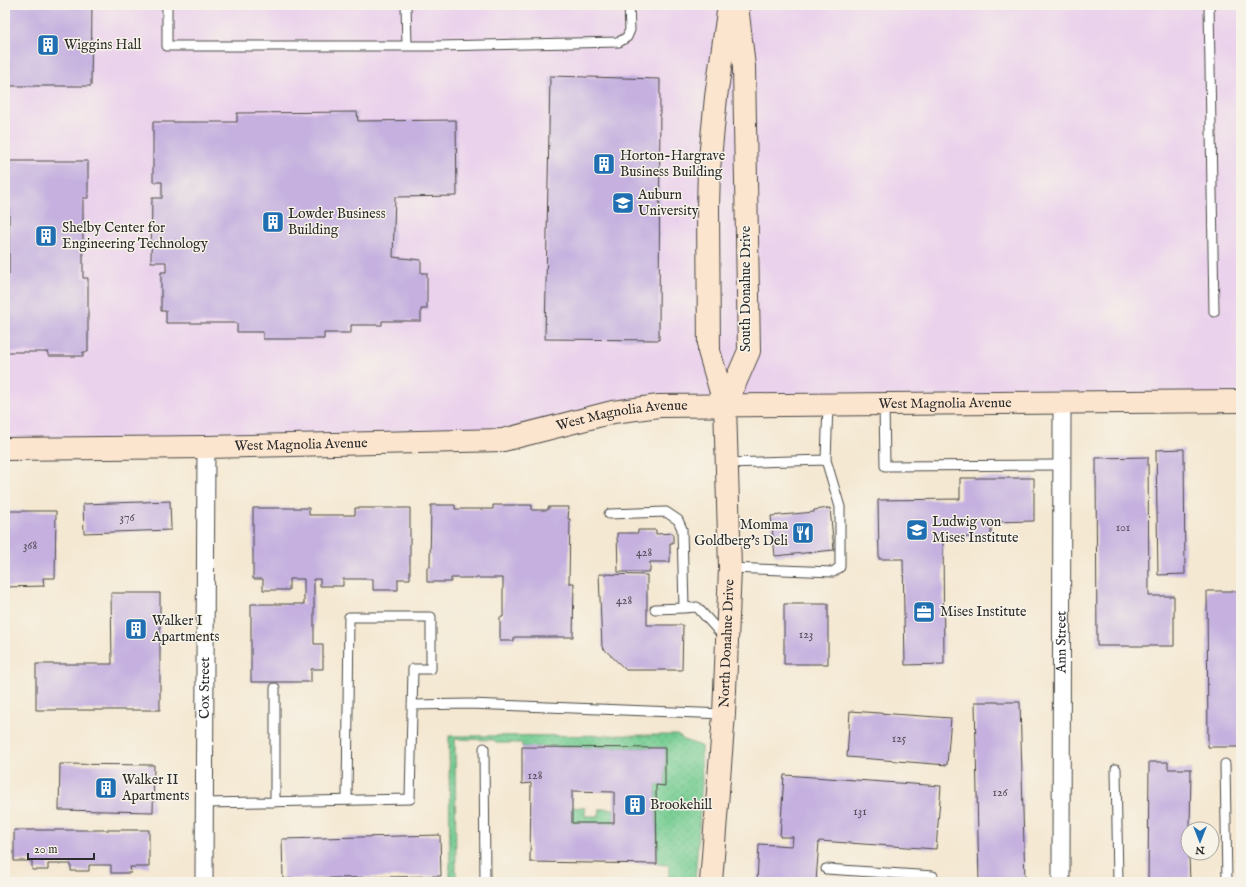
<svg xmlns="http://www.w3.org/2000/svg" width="1246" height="887" font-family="'IM FELL English',serif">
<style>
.built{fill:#ead1ec}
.grass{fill:url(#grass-dots);stroke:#507c5f}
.building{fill:#c5b0df;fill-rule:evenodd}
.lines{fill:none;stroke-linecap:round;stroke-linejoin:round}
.lane-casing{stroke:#494744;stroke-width:11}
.street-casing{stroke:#494744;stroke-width:19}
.secondary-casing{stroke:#494744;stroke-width:24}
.lane{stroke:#fff;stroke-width:9}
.street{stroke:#fff;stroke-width:17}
.secondary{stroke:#fbe5cf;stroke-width:22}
.labels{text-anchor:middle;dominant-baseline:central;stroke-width:3;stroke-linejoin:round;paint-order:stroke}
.number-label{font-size:12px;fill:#524c58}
.poi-label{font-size:14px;fill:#2b2b2b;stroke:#f7f3e8;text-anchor:start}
.street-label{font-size:14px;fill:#2b2b2b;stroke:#f7f3e8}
</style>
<defs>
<pattern id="grass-dots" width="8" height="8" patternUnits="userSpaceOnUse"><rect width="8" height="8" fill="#76cd93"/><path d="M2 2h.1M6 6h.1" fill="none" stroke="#66b07f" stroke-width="1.8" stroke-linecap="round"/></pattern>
</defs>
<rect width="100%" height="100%" fill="#f7f3e8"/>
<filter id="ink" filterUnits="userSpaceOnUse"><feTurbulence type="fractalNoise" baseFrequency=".025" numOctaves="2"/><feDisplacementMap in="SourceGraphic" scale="8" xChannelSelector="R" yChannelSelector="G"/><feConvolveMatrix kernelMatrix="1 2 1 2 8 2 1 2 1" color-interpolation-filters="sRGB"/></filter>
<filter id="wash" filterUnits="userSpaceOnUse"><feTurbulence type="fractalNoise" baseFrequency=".012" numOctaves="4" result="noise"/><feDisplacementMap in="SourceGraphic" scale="16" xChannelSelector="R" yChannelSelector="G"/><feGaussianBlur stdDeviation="0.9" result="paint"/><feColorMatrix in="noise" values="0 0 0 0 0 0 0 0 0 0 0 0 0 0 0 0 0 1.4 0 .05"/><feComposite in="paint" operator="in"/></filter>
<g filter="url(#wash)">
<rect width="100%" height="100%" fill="#f4e8d2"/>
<path class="built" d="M5 5H1241V401L725 406 503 440 5 449Z"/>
<path class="grass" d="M677 735 684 740 701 746 702 783 695 882H669V865L657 864 656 785H665V748L522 747V743H497L494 740 455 739 456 882H450L449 736Z
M572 807 585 808V816H599L600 809H614V823H572Z"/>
<g id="blocks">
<path class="building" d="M5 5H92L91 86H5Z
M550 76 660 79 659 340 545 339Z
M357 112 358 121 456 120 457 196 395 197 393 257 421 260V273H427V309H421V321H382V325H351V333H324V339H263V332H237V323H166V311H161V272H166V262H151L152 198H162V182H153V122H237V113Z
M5 161H88V198H83V278H88V352H83V356H48V352H5V274H9V198H5Z
M1184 449 1185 574 1158 575 1156 450Z
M1148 457 1149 596H1174V646H1097L1096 458Z
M960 478H1034V521L991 522V537H943L944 664 905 665 903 559H879L878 500 960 499Z
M170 501 171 530 84 533 83 504Z
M431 505H455V509H493V505H532V510H548V507H569L568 519H570L569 583H574L573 637H514V641H500V617H503V578H451V582H427V567H430Z
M253 508H309V515H355V508H410V579H398V590H373V579H343V586H320V579H314V644H323V669H311V682H251V604H304V579H289V590H263V579H253Z
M830 508 834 550 775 556 771 516 814 512V510Z
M5 511H56L55 578H43L44 586 5 587Z
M638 530H656V534L673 533V543H670V562H650V572H618L617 533H638Z
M599 574 647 575V625H683L682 670H626L602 647Z
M1207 591H1241V747H1208Z
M111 593H160V710H36V664H112Z
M784 604H828V664H784Z
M975 702H1020L1025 882H979Z
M850 711 951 718 947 765 847 757Z
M522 747 665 748V786L656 785 657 864 530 862 531 783 522 784ZM572 791 614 792V823H572Z
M1149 762H1168V769H1191L1190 829H1188L1190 882H1148Z
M60 764 154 765 153 812 59 810Z
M784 775 941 786 936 849 819 841 816 882H757L759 844 792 846 793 837H780Z
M14 830H149V867H130L131 873H111V865H89V871H71V864H48V870H32V861H14Z
M440 835 441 876 283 879 282 839Z"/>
</g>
</g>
<g filter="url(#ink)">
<use href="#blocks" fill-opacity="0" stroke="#494744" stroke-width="1"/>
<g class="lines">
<g class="lane-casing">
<path id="lane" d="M167 5V46H440L619 42 627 37 630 30 629 5
M406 5 407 46
M1209 5 1214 312
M884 403 885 466 1061 465
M727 463 826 460
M609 514 666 512 678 520 682 529 684 608 697 607 724 637
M730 568 833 572 840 567V507L826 460 828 404
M655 609 684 608
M275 688V802
M412 705 469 704 724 714
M484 748 485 882
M1225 764 1227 882
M1116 769 1118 882
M204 803 410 799 413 669H431V617H349L347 800
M826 869 933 876 932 882"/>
</g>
<g class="street-casing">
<g id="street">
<path id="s1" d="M204 882 206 447"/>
<path id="s2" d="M1061 882 1062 402"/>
</g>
</g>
<g class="secondary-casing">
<g id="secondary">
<path d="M725 406 749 351 744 67 737 5"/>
<path id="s3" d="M5 449 206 447 503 440 613 412 659 406 1241 401"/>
<path id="s4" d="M711 882 724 714 730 568 725 406 709 351 708 208 709 169 716 97 729 5"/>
</g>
</g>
<use href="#lane" class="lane"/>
<use href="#street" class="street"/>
<use href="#secondary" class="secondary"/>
</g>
</g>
<defs>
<g id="building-square" transform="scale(1.15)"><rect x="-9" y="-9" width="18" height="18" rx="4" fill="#1f6fb2" stroke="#f7f3e8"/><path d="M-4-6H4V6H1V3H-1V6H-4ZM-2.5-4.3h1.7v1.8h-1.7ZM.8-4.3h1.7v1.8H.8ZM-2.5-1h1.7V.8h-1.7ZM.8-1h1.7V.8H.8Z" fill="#fff"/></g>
<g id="university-square" transform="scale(1.15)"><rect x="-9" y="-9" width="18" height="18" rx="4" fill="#1f6fb2" stroke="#f7f3e8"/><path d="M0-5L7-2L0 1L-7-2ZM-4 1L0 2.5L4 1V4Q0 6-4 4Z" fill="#fff"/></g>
<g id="restaurant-square" transform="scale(1.15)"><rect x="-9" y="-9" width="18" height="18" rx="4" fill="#1f6fb2" stroke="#f7f3e8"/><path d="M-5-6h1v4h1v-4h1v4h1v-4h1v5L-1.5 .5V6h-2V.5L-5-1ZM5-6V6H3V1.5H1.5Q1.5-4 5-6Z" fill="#fff"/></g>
<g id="office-square" transform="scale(1.15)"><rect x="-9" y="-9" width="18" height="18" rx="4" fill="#1f6fb2" stroke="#f7f3e8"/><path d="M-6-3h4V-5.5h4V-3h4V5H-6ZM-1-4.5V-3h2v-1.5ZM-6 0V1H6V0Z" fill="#fff"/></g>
</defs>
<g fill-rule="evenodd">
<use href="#building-square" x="48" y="45"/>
<use href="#building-square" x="604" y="164"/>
<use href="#university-square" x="623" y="203"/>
<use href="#building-square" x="273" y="222"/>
<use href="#building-square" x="46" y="236"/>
<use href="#university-square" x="917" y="530"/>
<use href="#restaurant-square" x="803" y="533"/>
<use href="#office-square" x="924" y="612"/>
<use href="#building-square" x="136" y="629"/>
<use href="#building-square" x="106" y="788"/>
<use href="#building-square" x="635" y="805"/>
</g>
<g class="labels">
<g class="number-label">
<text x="127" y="517">376</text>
<text x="1123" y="527">101</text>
<text x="30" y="545">368</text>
<text x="644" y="552">428</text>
<text x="624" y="600">428</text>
<text x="806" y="634">123</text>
<text x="899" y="738">125</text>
<text x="535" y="775">128</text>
<text x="1000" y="792">126</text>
<text x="860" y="811">131</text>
</g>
<g class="poi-label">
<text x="64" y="45">Wiggins Hall</text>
<text x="620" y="156">Horton-Hargrave<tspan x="620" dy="16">Business Building</tspan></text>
<text x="638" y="195">Auburn<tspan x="638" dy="16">University</tspan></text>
<text x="288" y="214">Lowder Business<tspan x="288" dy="16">Building</tspan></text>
<text x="62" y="228">Shelby Center for<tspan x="62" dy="16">Engineering Technology</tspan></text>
<text x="932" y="522">Ludwig von<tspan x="932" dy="16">Mises Institute</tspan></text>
<text x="788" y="525" text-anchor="end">Momma<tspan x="788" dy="16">Goldberg's Deli</tspan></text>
<text x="940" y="612">Mises Institute</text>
<text x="152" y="621">Walker I<tspan x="152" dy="16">Apartments</tspan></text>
<text x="122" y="780">Walker II<tspan x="122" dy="16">Apartments</tspan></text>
<text x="650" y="805">Brookehill</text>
</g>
<g class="street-label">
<text transform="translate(746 289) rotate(-90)">South Donahue Drive</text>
<text stroke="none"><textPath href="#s3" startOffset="944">West Magnolia Avenue</textPath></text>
<text stroke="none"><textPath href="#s3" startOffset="620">West Magnolia Avenue</textPath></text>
<text stroke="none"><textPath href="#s3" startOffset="296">West Magnolia Avenue</textPath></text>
<text stroke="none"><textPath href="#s2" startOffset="240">Ann Street</textPath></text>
<text stroke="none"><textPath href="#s4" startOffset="239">North Donahue Drive</textPath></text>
<text stroke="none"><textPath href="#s1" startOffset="194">Cox Street</textPath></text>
</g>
</g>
<rect width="1246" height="887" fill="none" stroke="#f7f3e8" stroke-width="20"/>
<g transform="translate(1200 841) rotate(180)"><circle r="19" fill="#f7f3e8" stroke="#a5a39c"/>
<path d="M0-3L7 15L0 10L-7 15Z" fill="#1f6fb2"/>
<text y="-6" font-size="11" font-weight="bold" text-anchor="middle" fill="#2b2b2b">N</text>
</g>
<path d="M28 853v6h66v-6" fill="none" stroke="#2b2b2b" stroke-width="2"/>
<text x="34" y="853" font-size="12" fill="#2b2b2b" stroke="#f7f3e8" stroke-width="3" paint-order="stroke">20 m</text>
</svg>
